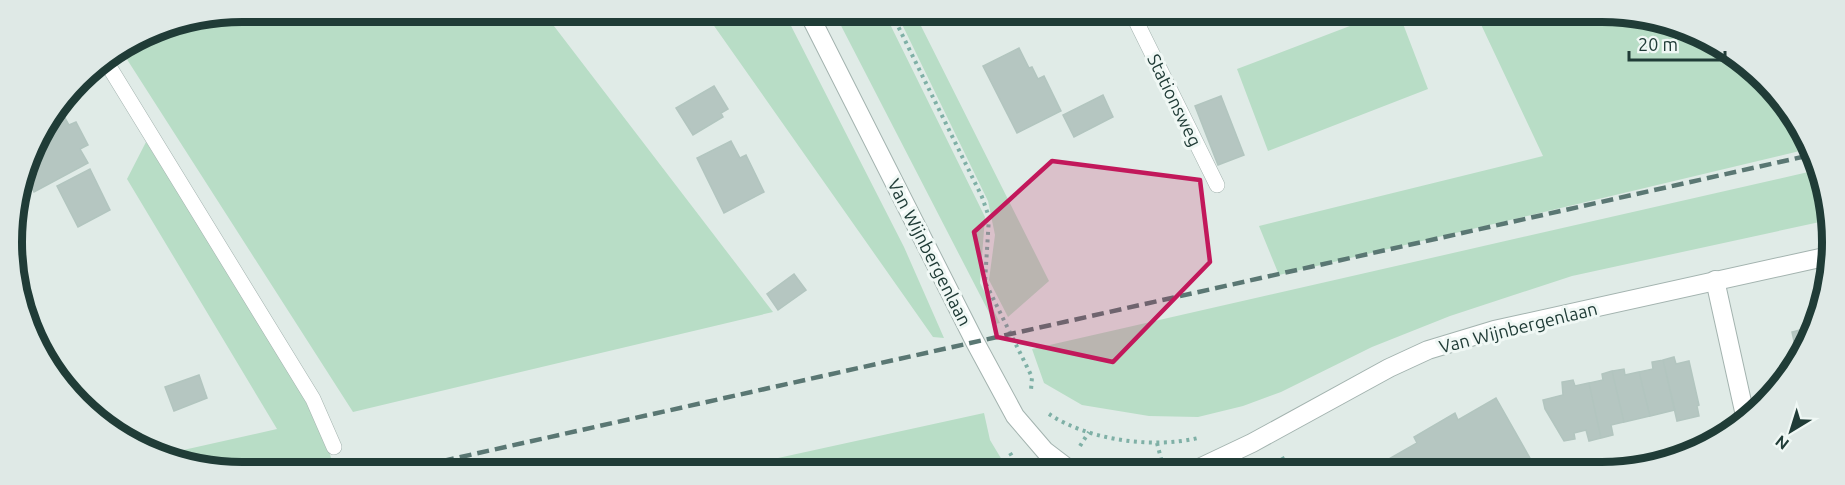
<svg xmlns="http://www.w3.org/2000/svg" width="1845" height="485" font-family="Ubuntu,sans-serif">
<style>
.green{fill:#b8ddc6}
.water{fill:#86bdd2}
.building{fill:#b5c6c1;stroke:#b2c5bf;stroke-width:1.5}
.lines{fill:none;stroke-linecap:round;stroke-linejoin:round}
.service-casing{stroke:#a3b3af;stroke-width:16}
.minor-casing{stroke:#a3b3af;stroke-width:20}
.tertiary-casing{stroke:#a3b3af;stroke-width:20}
.path{stroke:#7fb0a6;stroke-width:4;stroke-dasharray:3 4.5;stroke-linecap:butt}
.service{stroke:#fff;stroke-width:15}
.minor{stroke:#fff;stroke-width:18}
.tertiary{stroke:#fff;stroke-width:18}
.rail{stroke:#5a7773;stroke-width:4.5;stroke-dasharray:12 6;stroke-linecap:butt}
.marked{fill:#c2185b;fill-opacity:0.2;stroke:#c2185b;stroke-width:4.5;stroke-linejoin:round}
.labels{text-anchor:middle;dominant-baseline:central;stroke-width:6;stroke-linejoin:round;paint-order:stroke}
.street-label{font-size:18px;fill:#203c37;stroke:#f0f8f5}
.rim{fill:none;stroke:#203c37;stroke-width:8}
</style>
<rect width="100%" height="100%" fill="#e0ebe7"/>
<path class="green" d="M243 12 544 13 773 312 353 412 121 50 155 29Z
M705 13 783 14 787 18 904 247 944 338 933 337Z
M835 14H885L985 217 980 283 1000 323 995 324Z
M897 14H915L1049 281 1008 317 989 280 995 235 988 201Z
M1376 16H1400L1428 89 1268 151 1237 69Z
M1477 16H1609L1614 21 1646 29 1662 22 1730 51 1794 114 1808 149 1279 275 1259 226 1543 156Z
M146 142 318 408 331 458 283 469H198L161 455 277 429 127 179Z
M1817 170 1828 197 1829 220 1572 276 1450 316 1372 347 1281 392 1243 406 1198 417 1149 416 1082 405 1044 383 1032 349Z
M984 413 990 440 1008 470H723Z"/>
<path class="water" d="M1609 16H1647L1662 22 1646 29 1614 21Z"/>
<path class="building" d="M1019 48 1029 68 1032 67 1038 79 1044 76 1061 111 1017 133 983 66Z
M714 86 728 109 721 113 723 117 693 135 676 108Z
M1103 95 1113 117 1074 137 1063 115Z
M1221 96 1244 155 1218 165 1195 106Z
M60 109 69 125 76 122 88 145 80 149 88 163 34 192 26 176 33 152 36 150 35 143 39 141 38 138Z
M731 141 740 158 746 155 764 192 724 213 697 158Z
M90 169 110 210 78 227 57 186Z
M794 274 806 290 778 310 767 294Z
M1815 326 1809 345 1798 360 1792 332Z
M1674 357 1676 364 1689 361 1699 405 1697 406 1699 416 1677 421 1663 360Z
M1663 360 1675 410 1650 416 1639 372 1653 369 1652 362Z
M1624 369 1625 375 1639 372 1650 416 1624 422 1612 371Z
M1612 371 1624 422 1611 425 1613 435 1601 438 1589 383 1603 380 1602 374Z
M199 375 207 398 174 411 165 387Z
M1573 380 1575 386 1589 383 1601 438 1589 441 1586 430 1574 433 1575 439 1564 441 1545 409 1543 400 1563 395 1562 382Z
M1496 398 1531 460 1512 471H1383L1380 464 1417 443 1414 437 1455 413 1458 420Z
M1693 443 1695 452 1685 455 1683 445Z
M1683 445 1685 455 1660 463 1658 456 1683 450Z
M1658 456 1660 463 1645 467 1643 459Z"/>
<g class="lines">
<g class="service-casing">
<path id="service" d="M1133 15 1217 185
M105 60 313 399 334 447"/>
</g>
<g class="minor-casing">
<path id="minor" d="M1715 280 1746 420"/>
</g>
<g class="tertiary-casing">
<path id="tertiary" d="M809 14 975 342 1015 416 1045 451 1066 467 1075 470
M1195 470 1252 443 1389 368 1428 350 1494 330 1829 256"/>
</g>
<path class="path" d="M892 14 982 197 989 217 985 282 1032 377 1031 390
M1049 414C1088 440 1152 449 1198 438
M1157 443 1164 470
M1080 446 1089 432
M1010 453 1020 470
M1282 457 1289 470
M1264 470 1278 460"/>
<use href="#service" class="service"/>
<use href="#minor" class="minor"/>
<use href="#tertiary" class="tertiary"/>
<path class="rail" d="M407 469 1811 155"/>
</g>
<path class="marked" d="M1052 161 1200 180 1210 262 1113 362 997 337 974 232Z"/>
<g class="labels">
<g class="street-label">
<text transform="translate(1175 100) rotate(64)">Stationsweg</text>
<text transform="translate(930 252) rotate(63)">Van Wijnbergenlaan</text>
<text transform="translate(1518 327) rotate(-14)">Van Wijnbergenlaan</text>
</g>
</g>
<path d="M0 0H1845V485H0ZM242 22H1602A220 220 0 0 1 1822 242V242A220 220 0 0 1 1602 462H242A220 220 0 0 1 22 242V242A220 220 0 0 1 242 22Z" fill="#dfe9e6" fill-rule="evenodd"/>
<path class="rim" d="M242 22H1602A220 220 0 0 1 1822 242V242A220 220 0 0 1 1602 462H242A220 220 0 0 1 22 242V242A220 220 0 0 1 242 22Z"/>
<g transform="translate(1791 431) rotate(218)" stroke="#f0f8f5" stroke-width="4.5" paint-order="stroke">
<path d="M0-4.5L10 22L0 15L-10 22Z" fill="#203c37"/>
<text y="-9" font-size="16" font-weight="bold" text-anchor="middle" fill="#203c37">N</text>
</g>
<path d="M1629 51v9h96v-9" fill="none" stroke="#203c37" stroke-width="3"/>
<text x="1638" y="51" font-size="18" fill="#203c37" stroke="#f0f8f5" stroke-width="4.5" paint-order="stroke">20 m</text>
</svg>
